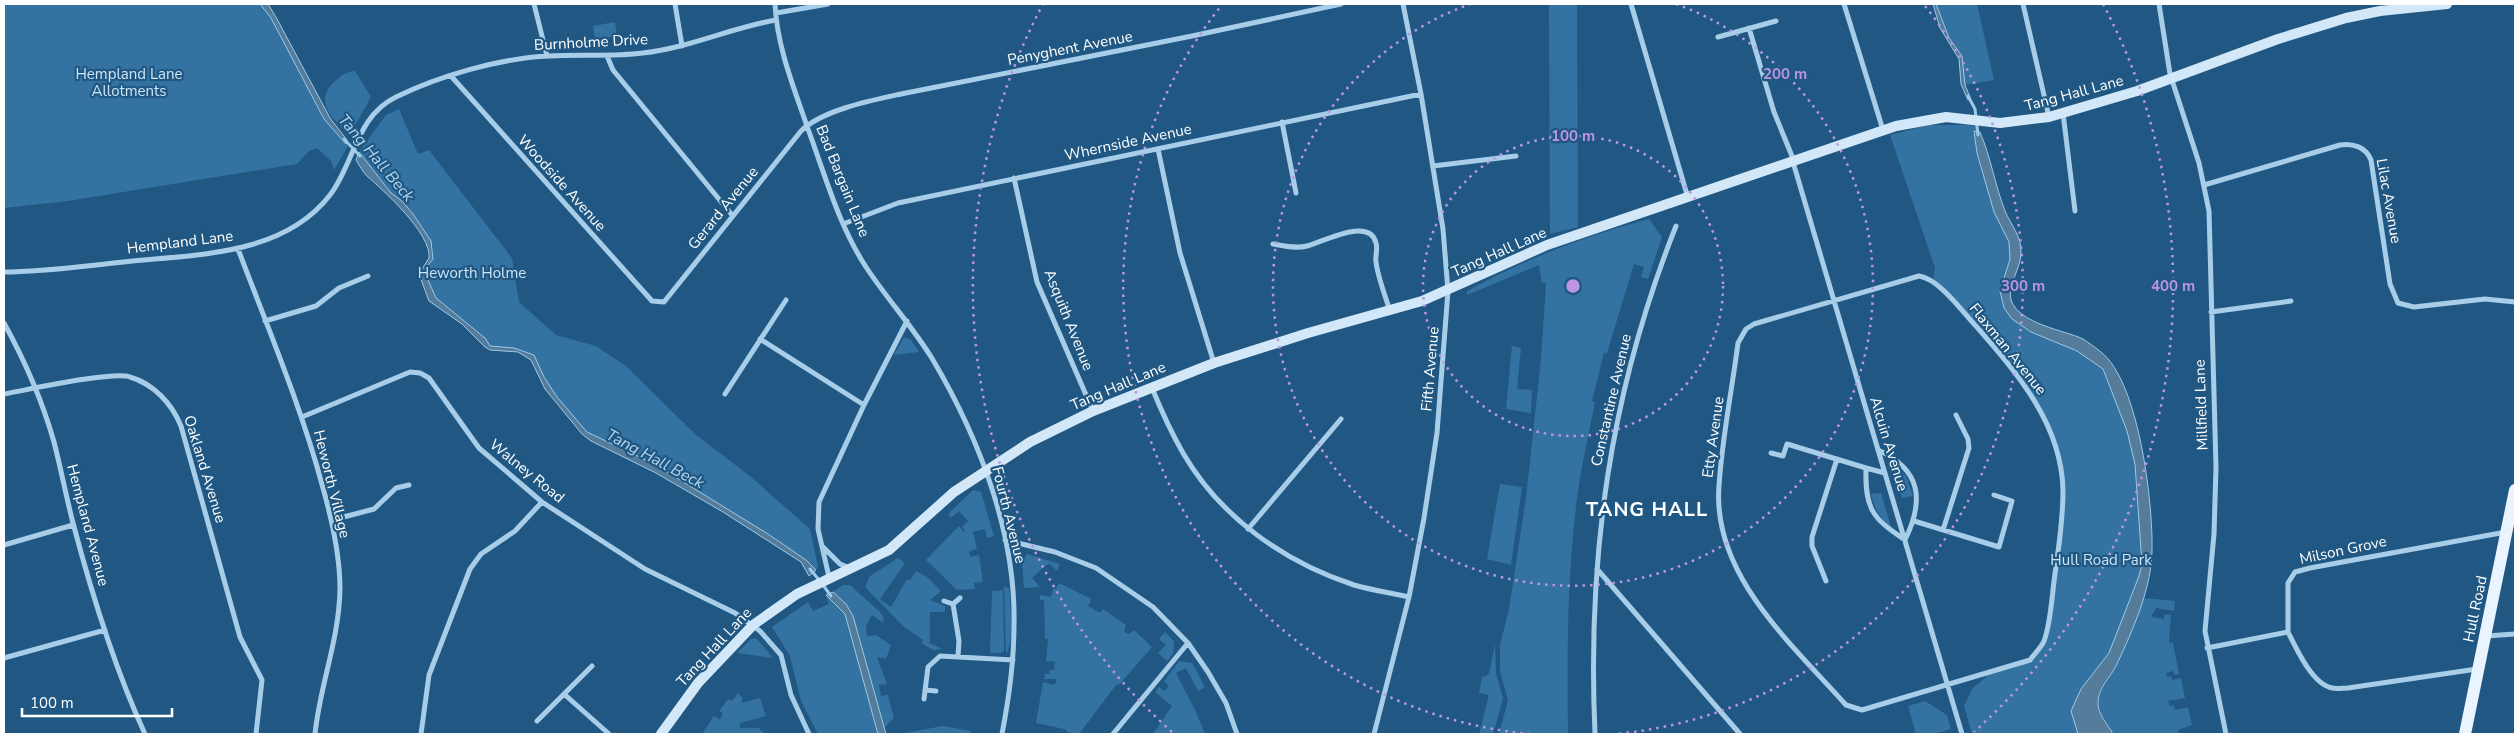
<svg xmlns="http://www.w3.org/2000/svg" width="2519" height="738" font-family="'Nunito Sans',sans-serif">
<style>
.green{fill:#3472a1}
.water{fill:#557c9a;stroke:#9bcaea}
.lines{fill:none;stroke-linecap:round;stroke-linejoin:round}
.stream{stroke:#9bcaea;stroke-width:3}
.street{stroke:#a7cde9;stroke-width:5}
.secondary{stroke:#d2e7f7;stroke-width:10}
.primary{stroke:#eaf4fe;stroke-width:12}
.ring{fill:none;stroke:#bd96df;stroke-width:2.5;stroke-dasharray:2.5 5}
.labels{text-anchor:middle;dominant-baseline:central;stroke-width:4.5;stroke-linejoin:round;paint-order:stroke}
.street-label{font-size:15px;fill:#fff;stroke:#205883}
.park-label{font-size:15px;fill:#cbe4f7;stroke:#205883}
.water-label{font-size:16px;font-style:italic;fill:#b3d7f0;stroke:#205883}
.district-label{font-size:20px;font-weight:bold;letter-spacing:1px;fill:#fff;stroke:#205883}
.centre{fill:#bd96df;stroke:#205883;stroke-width:2.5}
.ring-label{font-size:15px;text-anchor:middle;font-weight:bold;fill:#bd96df;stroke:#205883;stroke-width:4.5;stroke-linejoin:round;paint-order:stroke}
</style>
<rect width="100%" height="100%" fill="#205883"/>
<path class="green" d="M4 4H260L271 18 324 119 348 146 334 170 331 161 317 148 309 151 297 164 68 201 4 208Z
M1549 4H1577L1578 227 1550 234Z
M1936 4H1977L1994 80 1965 85 1962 56 1949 38Z
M615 22 617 36 595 39 593 26Z
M355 71 371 97 349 136C334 119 312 102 335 81 342 75 345 72 355 71Z
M399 109 418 154 429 150 512 258 519 302 556 335 596 346 626 366 695 434 751 477 810 529 818 567 816 570 806 560 768 534 663 470 586 432 557 397 544 377 534 355 514 348 490 346 485 338 436 298 424 271 431 263 433 252 418 223 410 209 391 193 359 152 386 115Z
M1929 125H1968L1979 127 1978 136 2014 241 2005 297 2010 309 2108 366 2132 431 2146 562 2114 657 2083 696 2088 734H1972L1964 706 1973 688 1993 671 2030 660 2044 642 2063 490 2050 428 2007 362 1933 281 1935 268 1890 135Z
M1649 219 1662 237 1648 279 1641 277 1644 267 1634 264 1607 353H1604L1592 401 1595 402C1589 434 1581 467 1577 499 1567 577 1567 656 1568 734H1499L1508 700 1500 671V645L1509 609 1526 498 1541 359 1546 283H1542L1539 265 1467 295V291C1528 258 1582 237 1649 219Z
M904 337 911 340 919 352 894 355Z
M1512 346 1521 348 1517 389 1532 390 1531 413 1506 409Z
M1890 461 1906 476 1913 496 1902 498Z
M1500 484 1522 487 1511 565 1487 559Z
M973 490 981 492 994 536 987 538 985 529 973 532 977 549 969 551 970 557 979 555 983 582 974 583 975 589 957 590 926 560 959 526 964 532 965 531 962 527 968 521 959 511 951 518 948 514Z
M1881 493 1891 527C1880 518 1874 509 1871 494Z
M1027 554 1060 564 1057 571 1050 564 1045 566 1032 578 1040 587 1024 588 1022 561Z
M898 558 905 563 880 599 891 607 907 579 910 580 916 571 927 577 941 591 930 600 945 606V612H930V642H927L943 649 933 650 921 643 923 640 903 626 865 587 870 576Z
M1059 583 1091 599 1088 606 1100 613 1103 609 1126 625 1124 632 1129 634 1134 630 1152 647 1120 684 1116 685 1079 734H1071L1064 729 1036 723 1043 682 1052 685 1056 683V679H1044L1045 674H1049L1050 670H1054L1055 662 1046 661 1048 639H1045L1044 600H1040V595L1051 597 1054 588 1056 589Z
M843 585H850L879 611 883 616 884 623 872 615 866 626 867 636 876 635 891 645 886 659 877 657 887 684 879 685 881 696 888 695 894 718 884 728 853 616 846 604 833 592Z
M1004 586 1009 588C1010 603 1015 642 1006 654Z
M1003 590 1004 651 1001 653H990L992 591Z
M826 595 845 614 878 734H818L801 701 790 656 772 627 808 602 813 611 829 604Z
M2143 598 2175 601 2174 611 2156 608 2151 617 2164 619 2165 614 2171 615 2169 642 2173 643 2179 674 2174 675 2173 671 2166 673 2167 677 2171 676 2172 680 2181 678 2185 698 2168 701 2170 706 2174 705 2175 710 2188 707 2192 725 2178 730 2179 734H2113L2099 711 2098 697 2116 666Z
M1165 632 1174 641 1173 654 1167 661 1158 653 1166 645 1159 639Z
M754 638 757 639 773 658 737 653 751 639Z
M1495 644 1496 673 1503 699 1493 734H1479L1489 695 1479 693 1482 677 1489 674Z
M1179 661 1192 663 1205 687 1198 691 1186 668 1176 673 1196 712 1205 734H1153L1172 706 1155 692 1159 687 1165 691 1169 686 1164 681Z
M738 693 742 697V703L760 698 766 716 740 723V728H759L765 734H702L714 716 720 720 723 713 719 711 728 699 732 701Z
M1925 701 1947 715 1951 729 1934 734H1916L1908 706Z
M943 726 971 731 970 734H950L948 732 947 734H899Z"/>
<path class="water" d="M260 4H268L277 19 330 118 347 140 346 144 324 119 271 18Z
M1933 4H1936L1949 38 1962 56 1965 85 1970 97 1968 100 1961 84 1959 59 1940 28Z
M1974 131 1980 132C1991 158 1995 185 2005 211 2011 225 2022 237 2021 253 2021 268 2007 286 2011 300 2019 324 2064 330 2083 339 2089 343 2096 348 2101 352 2139 382 2153 503 2152 549 2152 588 2133 629 2117 664 2111 677 2097 689 2098 704 2098 714 2108 725 2113 734H2078L2071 711 2081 689 2109 653 2139 576 2142 564 2135 464 2127 431 2103 369 2077 351 2031 332 2012 319 2004 308 2000 291 2010 259 2009 242 1994 212 1977 153Z
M359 152 391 193 402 201 413 214 431 241 433 259 424 271 436 298 485 338 490 346 514 348 534 355 544 377 557 397 587 432 654 464 768 534 806 560 816 570 809 576 801 562 723 512 656 473 591 441 582 434 545 389 531 360 518 352 490 350 485 347 462 324 429 301 419 274 429 258C432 234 383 190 367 176 362 171 360 166 356 160Z
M833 592 846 604 853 616 886 734H878L845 614 826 595Z"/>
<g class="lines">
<path class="stream" d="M1968 96 1975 109 1978 135
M344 139 360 156
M810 569 819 580
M823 585 831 596"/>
<path class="street" d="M534 4 547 56
M675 4 682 46
M775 4C777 47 794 88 808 129 825 175 839 226 866 267 887 299 913 327 933 360 979 438 1016 533 1014 625 1014 662 1009 698 1002 734
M1631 4 1688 198
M1844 4 1883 130
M2023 4 2049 117
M2159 4 2170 74 2199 163 2209 211 2216 467 2214 534 2205 631 2226 734
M776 13 828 4
M1749 28 1774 112 1794 161
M1718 37 1776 21
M607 56 613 70 732 215
M451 76 652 301 664 302 801 131C822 110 873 100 901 94L1192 36 1341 4
M2063 113 2075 211
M1282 122 1296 193
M1158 149 1180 253 1214 363
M1793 162 1962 734
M1433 166 1516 156
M1014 178 1037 282 1093 411
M2204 185 2340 145C2353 143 2366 147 2371 160L2390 284 2398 303 2414 307 2485 299 2515 302
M843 224 898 203 1421 94
M1273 244C1284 246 1296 249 1307 246 1323 242 1370 216 1376 243 1378 249 1375 256 1376 262 1378 278 1385 295 1390 311
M238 249C268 328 301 406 323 488 332 520 340 556 340 589 339 641 320 684 315 734
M4 272C44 272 84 266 124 262 194 254 282 257 330 195 354 164 356 116 396 97 439 76 500 58 549 56 580 54 611 57 643 53 689 48 730 28 776 20
M1919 276C1939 279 1961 310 1975 325 2017 373 2062 424 2063 491 2063 519 2059 547 2055 574 2052 594 2051 623 2044 641 2041 648 2034 654 2030 660L1862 710 1846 705C1792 644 1712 575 1719 486 1722 438 1732 390 1738 343L1746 329 1754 324Z
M2211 312 2291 301
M265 321 316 306 339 288 368 276
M4 323C25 361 42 400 54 442 61 469 66 496 73 523 92 595 114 667 145 734
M760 339 864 405
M1152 388C1161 410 1171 432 1183 453 1220 517 1284 562 1354 585 1371 590 1391 593 1409 597
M4 394C27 390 112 371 130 377 154 384 172 404 181 426L240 637 262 680 256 734
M725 394 786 300
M302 417 410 372 420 373 429 378 479 448 542 502 645 569 735 613 760 631 781 655 791 695 809 734
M1878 450C1922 470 1924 501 1905 540 1872 518 1865 509 1866 468L1885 473
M1771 453 1783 456 1787 444 1866 468
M332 520 374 509 396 488 409 485
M1914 521 1999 547 2012 501 1994 495
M1248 529 1341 419
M1943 530 1969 448 1968 439 1956 415
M1005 540 1055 552 1096 568 1153 607 1188 643 1208 672 1226 703 1237 734
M4 545 73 525
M822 546 840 564 850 568
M1597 569 1740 734
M829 577 818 529 819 502 864 405 907 321
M1826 581 1812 546V537L1837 459
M944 601 953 604 959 641 958 656
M953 604 960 598
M2288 632C2296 648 2312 684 2332 688 2337 689 2343 688 2348 688L2477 669
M2486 636 2515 634
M2207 648 2288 632V583L2295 572 2310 568 2506 532
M4 658 105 630
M925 690 936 691
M564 694 609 734
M924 699 928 667 940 656 1013 660
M537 721 592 666
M421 734 429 675 470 569 481 554 515 531 542 502
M1113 734 1188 643
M1374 734 1409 597 1424 518 1437 433 1448 291 1443 229 1421 94 1403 4
M1595 734C1587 556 1610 392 1676 226"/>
<path class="secondary" d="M661 734 698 683 753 625 797 594 889 550 954 492 1030 442 1093 411 1214 363 1308 333 1422 301 1547 245 1896 126 1946 117 2000 123 2049 117 2137 91 2278 39 2346 18 2380 11 2447 4"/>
<path class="primary" d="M2465 734 2515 490"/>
</g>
<g class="ring">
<circle cx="1573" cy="286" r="150"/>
<path d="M1676 4A300 300 0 1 1 1470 4"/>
<path d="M1530 734A450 450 0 0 1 1221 6M1925 6A450 450 0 0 1 1616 734"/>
<path d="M1172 732A600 600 0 0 1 1043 4M2103 4A600 600 0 0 1 1974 732"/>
</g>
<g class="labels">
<g class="street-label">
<text transform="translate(591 42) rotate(-3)">Burnholme Drive</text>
<text transform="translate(1070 48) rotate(-11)">Penyghent Avenue</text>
<text transform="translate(2074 93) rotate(-15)">Tang Hall Lane</text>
<text transform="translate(1128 142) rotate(-12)">Whernside Avenue</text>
<text transform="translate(843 181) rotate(68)">Bad Bargain Lane</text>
<text transform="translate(562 183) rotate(48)">Woodside Avenue</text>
<text transform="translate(2389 201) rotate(80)">Lilac Avenue</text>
<text transform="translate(723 208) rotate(-51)">Gerard Avenue</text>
<text transform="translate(180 242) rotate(-7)">Hempland Lane</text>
<text transform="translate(1499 252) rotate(-24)">Tang Hall Lane</text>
<text transform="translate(1069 320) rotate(68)">Asquith Avenue</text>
<text transform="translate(2008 349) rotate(51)">Flaxman Avenue</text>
<text transform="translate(1430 369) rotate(-85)">Fifth Avenue</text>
<text transform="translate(1118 386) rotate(-23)">Tang Hall Lane</text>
<text transform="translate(1611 400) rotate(-77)">Constantine Avenue</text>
<text transform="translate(2201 405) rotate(-92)">Millfield Lane</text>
<text transform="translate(1713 437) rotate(-82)">Etty Avenue</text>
<text transform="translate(1889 444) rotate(73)">Alcuin Avenue</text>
<text transform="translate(205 469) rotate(73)">Oakland Avenue</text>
<text transform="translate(527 471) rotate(39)">Walney Road</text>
<text transform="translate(332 484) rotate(76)">Heworth Village</text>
<text transform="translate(1009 515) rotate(76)">Fourth Avenue</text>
<text transform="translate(88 525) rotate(75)">Hempland Avenue</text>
<text transform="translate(2343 550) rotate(-12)">Milson Grove</text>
<text transform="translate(2475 609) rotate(-78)">Hull Road</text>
<text transform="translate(714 647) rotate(-47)">Tang Hall Lane</text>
</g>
<g class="park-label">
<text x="129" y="74">Hempland Lane<tspan x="129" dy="17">Allotments</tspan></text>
<text x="472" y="273">Heworth Holme</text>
<text x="2101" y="560">Hull Road Park</text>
</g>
<g class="water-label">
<text transform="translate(376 158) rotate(50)">Tang Hall Beck</text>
<text transform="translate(655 459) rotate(28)">Tang Hall Beck</text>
</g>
<g class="district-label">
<text x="1647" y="509">TANG HALL</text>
</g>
</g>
<circle cx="1573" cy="286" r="8" class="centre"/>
<g class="ring-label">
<text x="1785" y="79">200 m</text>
<text x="1573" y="141">100 m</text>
<text x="2023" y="291">300 m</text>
<text x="2173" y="291">400 m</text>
</g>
<rect width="2519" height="738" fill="none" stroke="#ffffff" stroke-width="10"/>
<path d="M22 708v8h150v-8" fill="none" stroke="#ffffff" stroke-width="2.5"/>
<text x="30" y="708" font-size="15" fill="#ffffff" stroke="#205883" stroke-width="4" paint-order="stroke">100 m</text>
</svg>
